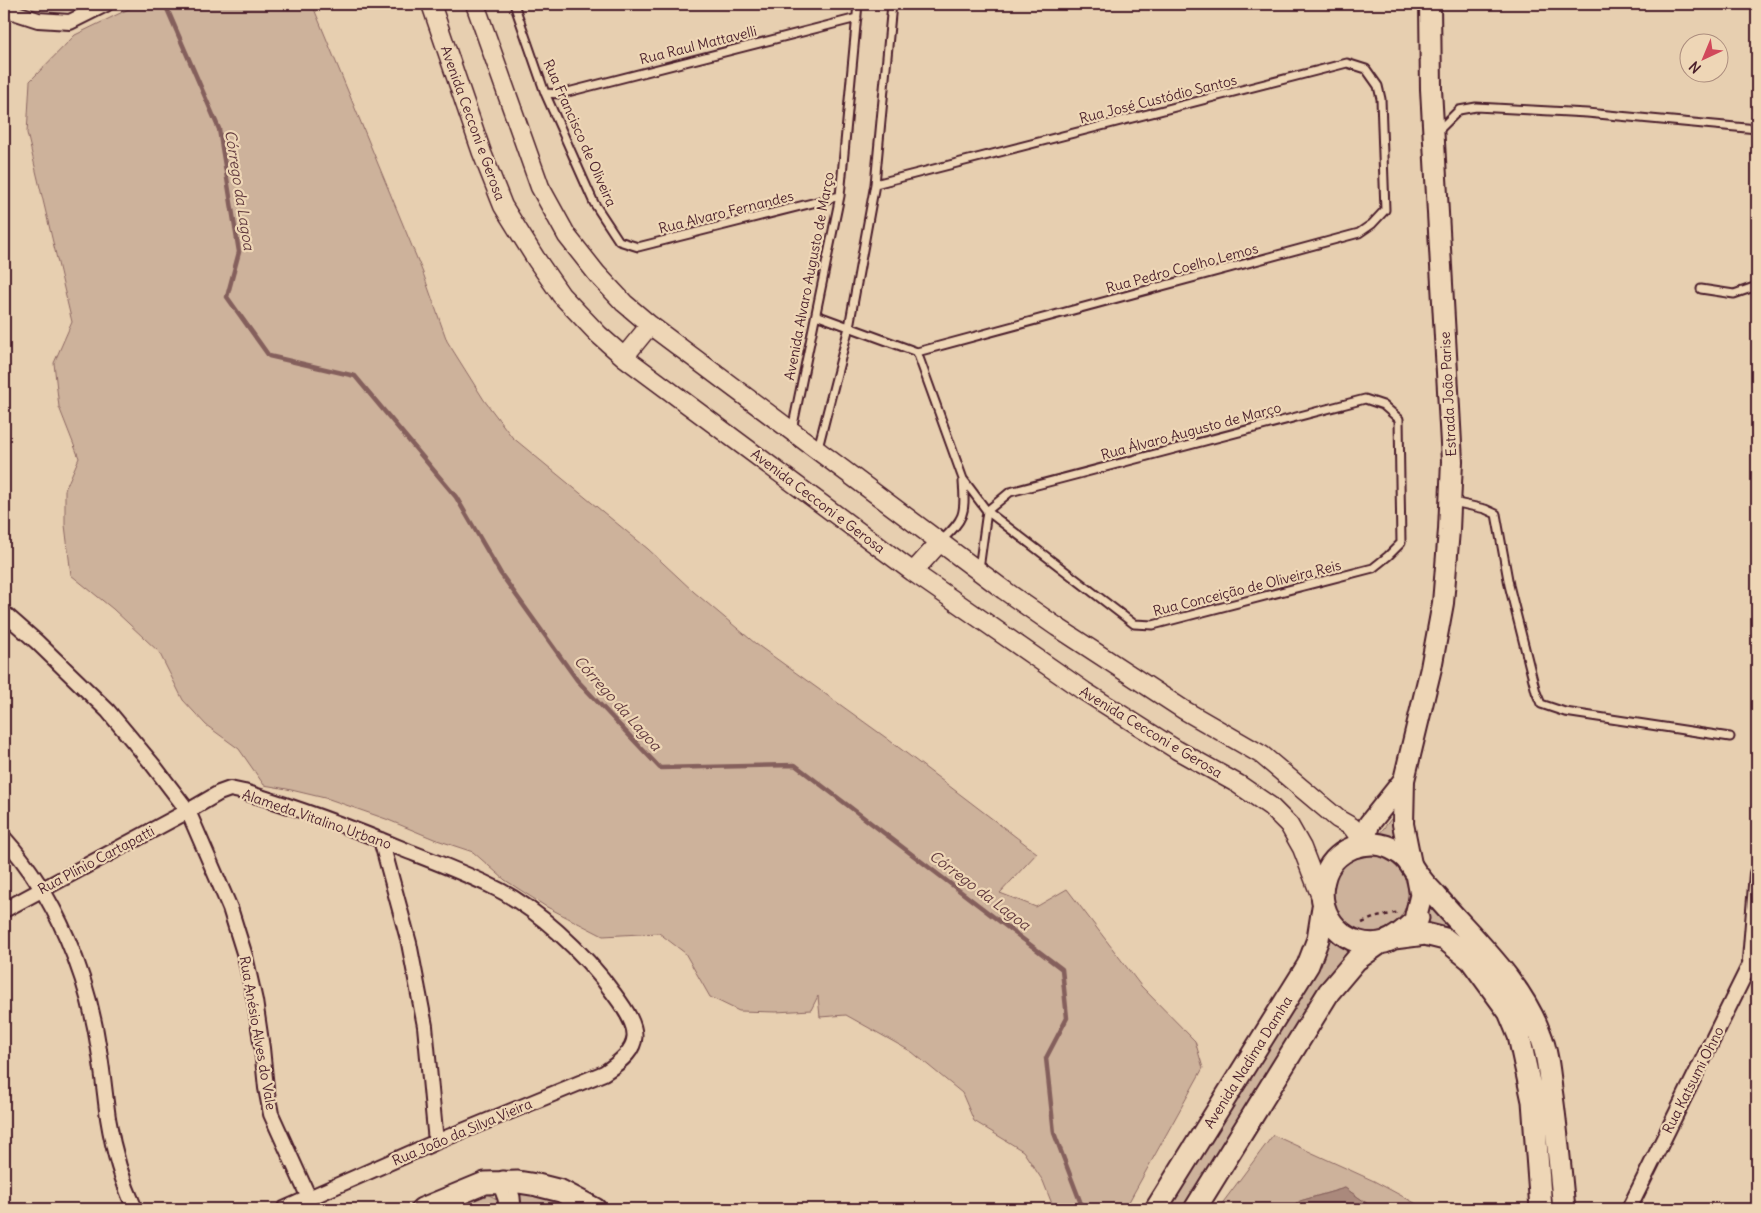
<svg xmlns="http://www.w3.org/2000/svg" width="1761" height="1213" font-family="Delius,sans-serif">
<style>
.green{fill:#cdb29b;stroke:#8c6863}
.water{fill:#aa897b;stroke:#845f5b}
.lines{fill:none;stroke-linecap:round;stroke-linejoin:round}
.stream{stroke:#845f5b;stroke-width:4.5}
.service-casing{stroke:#4a1f2b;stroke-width:11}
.minor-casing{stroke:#4a1f2b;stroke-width:18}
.tertiary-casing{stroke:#4a1f2b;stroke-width:21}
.secondary-casing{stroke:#4a1f2b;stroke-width:24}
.primary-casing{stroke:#4a1f2b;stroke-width:25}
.path{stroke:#4a1f2b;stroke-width:2.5;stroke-dasharray:4 4;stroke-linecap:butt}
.service{stroke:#eed6b6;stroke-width:7}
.minor{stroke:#eed6b6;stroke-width:14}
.tertiary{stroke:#eed6b6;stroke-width:18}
.secondary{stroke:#eed6b6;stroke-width:20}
.primary{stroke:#eed6b6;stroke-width:21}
.labels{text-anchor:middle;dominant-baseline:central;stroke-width:4.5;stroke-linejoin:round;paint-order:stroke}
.street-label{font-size:14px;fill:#4a1f2b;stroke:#eed6b6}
.water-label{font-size:15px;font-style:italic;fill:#623a3f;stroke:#eed6b6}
</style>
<rect width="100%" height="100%" fill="#e7cfb0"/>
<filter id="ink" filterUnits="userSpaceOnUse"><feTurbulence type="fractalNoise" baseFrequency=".02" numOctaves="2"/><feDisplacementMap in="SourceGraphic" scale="10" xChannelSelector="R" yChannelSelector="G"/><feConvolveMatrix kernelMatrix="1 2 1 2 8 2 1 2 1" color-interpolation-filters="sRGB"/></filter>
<g filter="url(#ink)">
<path class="green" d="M139 4H312L423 273 447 341 484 400 512 437 648 549 694 592 756 644 885 737 1037 853 1000 893 1036 907 1067 889 1141 986 1195 1041 1203 1068 1125 1209H1054L1043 1181 1023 1151 974 1121 962 1093 912 1052 846 1015 820 1017 818 996 811 1010 776 1012 739 1011 710 997 685 953 659 933 603 936 545 906 505 880 473 852 434 839 386 819 329 799 287 789 264 785 239 749 206 725 183 700 159 652 113 609 71 575 65 525V490L79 458 59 407 54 363 72 322 27 133 30 81 75 35Z
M1394 818 1396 840 1380 833 1391 819Z
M1332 894a38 38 0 1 1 76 0a38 38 0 1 1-76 0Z
M1430 906 1455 933 1420 930Z
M1327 932 1356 949 1186 1209H1169L1241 1091Z
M1273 1135 1374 1181 1426 1209H1375L1345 1188 1300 1201 1290 1209H1218Z
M517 1191 539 1192 580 1209H520Z
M487 1194 499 1200 505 1209H449L479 1195Z"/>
<path class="water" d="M1345 1188 1375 1209H1290L1300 1201Z"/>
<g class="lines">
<path class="stream" d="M165 4 219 129 239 252 227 297 269 356 355 376 456 497 501 574 577 680 660 768 795 765 1062 969 1067 1018 1046 1058 1054 1133 1083 1209"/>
<g class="service-casing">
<path id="service" d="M514 4 545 93 594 203 619 241 638 247 840 196
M545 93 560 94 857 18
M1436 133 1459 110 1476 107 1587 113 1757 129
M875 184 1347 63 1366 69 1378 86 1381 99 1385 210 1372 224 1359 233 917 352
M1701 289 1734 294 1757 286
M816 315 917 352 963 479 987 511 1134 624 1153 625 1373 568 1388 556 1401 543 1399 419 1383 405 1365 399 1010 492 987 511 979 569
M792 430 840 196 858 4
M818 448 849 327 875 184 892 4
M1453 502 1485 509 1496 514 1509 585 1536 692 1541 704 1565 712 1730 737
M940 542C964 519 966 515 963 482"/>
</g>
<g class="minor-casing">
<path id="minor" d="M4 9 38 20 70 22 106 4
M4 613 37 642 108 711 153 765 188 811 219 793 230 789 244 792C298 808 352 828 405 850 433 861 462 872 489 885 535 906 585 953 614 994 641 1030 645 1046 604 1073L436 1142 284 1209
M4 838C56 896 88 975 99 1050 103 1073 105 1096 108 1118 113 1149 122 1181 135 1209
M381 840 409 943 425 1026 436 1142
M4 910 188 811 230 908 245 956 255 1001 262 1048 266 1088 271 1114 309 1198
M1750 960 1757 873
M1629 1209 1757 950"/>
</g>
<g class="tertiary-casing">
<path id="tertiary" d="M431 4 482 153 503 206 536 259 561 295 599 335 624 357 913 572 1084 691 1177 750 1238 784 1270 806 1289 825 1302 848 1321 897
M475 4 540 187 567 236 597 274 624 303 650 325 1004 590 1057 627 1184 710 1262 755 1338 819 1352 827 1364 844
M624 357 650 325
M913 572 940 542"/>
</g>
<g class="secondary-casing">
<path id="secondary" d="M1364 844 1369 824 1404 780
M1411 864 1403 824 1404 780 1431 668 1443 603 1449 530 1452 461 1431 89 1430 4"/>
</g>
<g class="primary-casing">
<path id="primary" d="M1417 874 1421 895 1416 915 1418 918C1408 927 1398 938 1385 942 1347 952 1314 916 1324 880 1331 849 1370 834 1396 851 1406 856 1410 864 1416 873 1422 881 1429 889 1436 896 1473 939 1520 980 1540 1034 1547 1051 1549 1071 1551 1089 1557 1129 1560 1169 1564 1209
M1394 938 1425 934 1445 939 1471 960 1509 1012 1519 1036 1533 1101 1541 1209
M503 1182 509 1198 510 1209
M422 1209 485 1183 518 1182 537 1185 561 1191 595 1209
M1156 1209 1308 965 1318 939 1323 907
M1195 1209 1329 992 1356 960 1380 943"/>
</g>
<path class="path" d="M1362 923 1373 918 1399 912"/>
<use href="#service" class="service"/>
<use href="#minor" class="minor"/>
<use href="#tertiary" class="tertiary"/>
<use href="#secondary" class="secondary"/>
<use href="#primary" class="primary"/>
</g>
</g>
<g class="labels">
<g class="street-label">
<text transform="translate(698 45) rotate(-14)">Rua Raul Mattavelli</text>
<text transform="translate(1158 99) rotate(-14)">Rua José Custódio Santos</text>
<text transform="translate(473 123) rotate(70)">Avenida Cecconi e Gerosa</text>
<text transform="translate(580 133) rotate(66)">Rua Francisco de Oliveira</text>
<text transform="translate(726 212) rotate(-14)">Rua Alvaro Fernandes</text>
<text transform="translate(1182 268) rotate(-15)">Rua Pedro Coelho Lemos</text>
<text transform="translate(809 276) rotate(-79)">Avenida Alvaro Augusto de Março</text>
<text transform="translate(1448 394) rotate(-93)">Estrada João Parise</text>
<text transform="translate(1191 431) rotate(-15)">Rua Álvaro Augusto de Março</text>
<text transform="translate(818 501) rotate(37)">Avenida Cecconi e Gerosa</text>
<text transform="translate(1247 588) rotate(-14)">Rua Conceição de Oliveira Reis</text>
<text transform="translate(1151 732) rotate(31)">Avenida Cecconi e Gerosa</text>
<text transform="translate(317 819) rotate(19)">Alameda Vitalino Urbano</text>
<text transform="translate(96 860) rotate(-28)">Rua Plínio Cartapatti</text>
<text transform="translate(258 1033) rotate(80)">Rua Anésio Alves do Vale</text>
<text transform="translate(1248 1062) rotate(-58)">Avenida Nadima Damha</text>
<text transform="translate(1693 1080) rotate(-63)">Rua Katsumi Ohno</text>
<text transform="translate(462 1132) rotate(-23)">Rua João da Silva Vieira</text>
</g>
<g class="water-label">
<text transform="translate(240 190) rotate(81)">Córrego da Lagoa</text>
<text transform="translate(618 703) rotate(48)">Córrego da Lagoa</text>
<text transform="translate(980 890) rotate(37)">Córrego da Lagoa</text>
</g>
</g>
<rect width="1761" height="1213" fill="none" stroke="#eed6b6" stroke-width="20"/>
<rect x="10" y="10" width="1741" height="1193" fill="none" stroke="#4a1f2b" stroke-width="2" filter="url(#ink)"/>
<g transform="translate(1704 58) rotate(224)"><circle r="24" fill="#eed6b6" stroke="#ac8d7e"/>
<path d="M0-4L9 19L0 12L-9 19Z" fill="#d1495b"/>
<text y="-8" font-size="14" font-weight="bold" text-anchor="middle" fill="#4a1f2b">N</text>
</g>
</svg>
